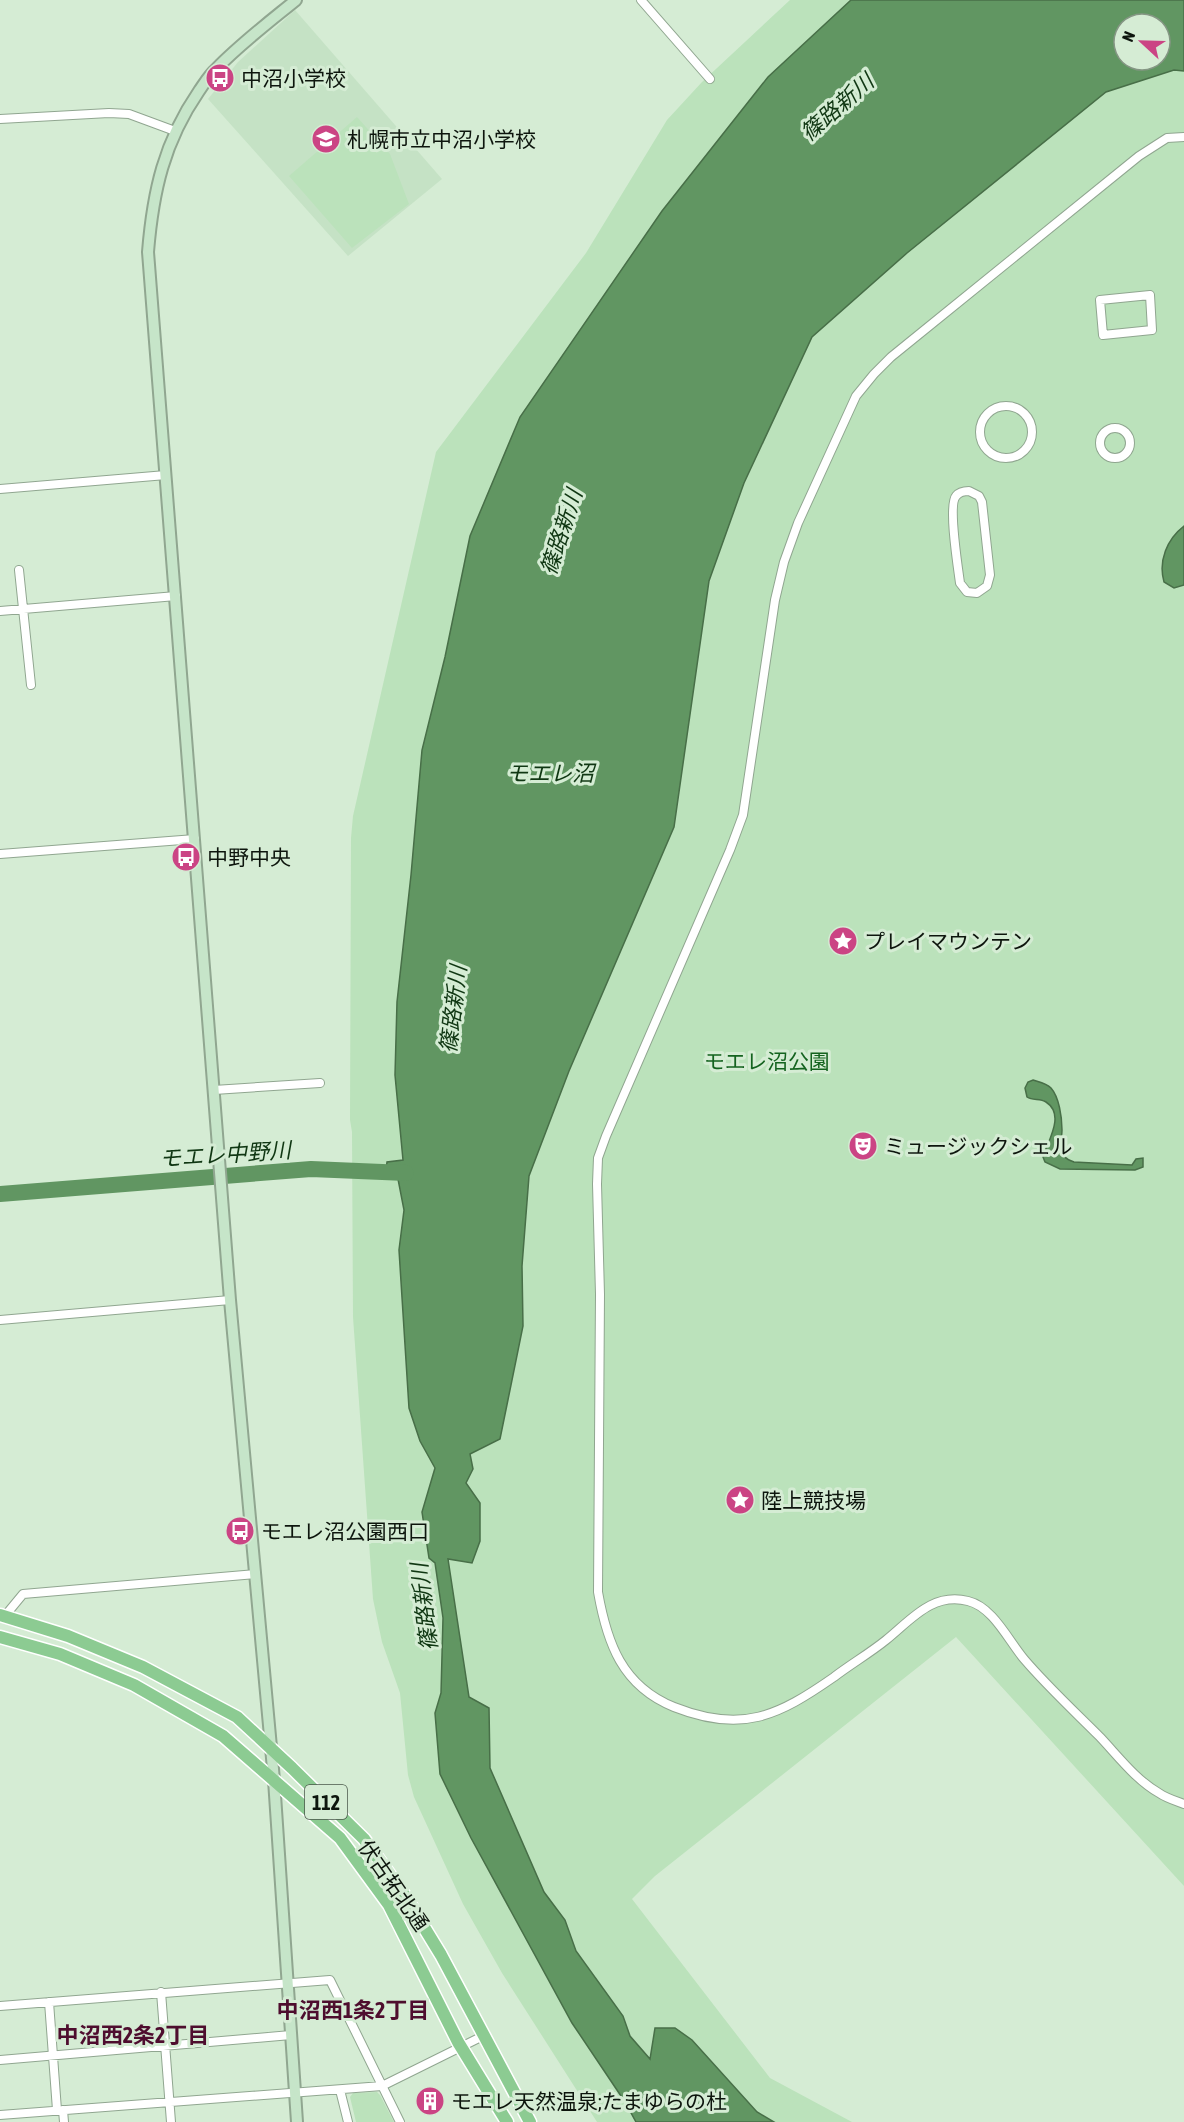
<svg xmlns="http://www.w3.org/2000/svg" width="1184" height="2122" font-family="'Asap Condensed','Noto Sans JP',sans-serif">
<style>
.built{fill:#c5e2c5}
.green{fill:#bbe2bb;fill-rule:evenodd}
.water{fill:#619662;stroke:#486f48;stroke-width:1.5;fill-rule:evenodd}
.lines{fill:none;stroke-linecap:round;stroke-linejoin:round}
.river{stroke:#619662;stroke-width:16}
.street-casing{stroke:#90a690;stroke-width:10}
.secondary-casing{stroke:#90a690;stroke-width:14}
.primary-casing{stroke:#fff;stroke-width:15}
.street{stroke:#fff;stroke-width:8}
.secondary{stroke:#c6e5c9;stroke-width:10}
.primary{stroke:#8ccb92;stroke-width:12}
.labels{text-anchor:middle;dominant-baseline:central;stroke-width:6;stroke-linejoin:round;paint-order:stroke}
.shield{fill:#d5ecd4;stroke:#495649;stroke-width:1.5}
.shield-label{font-size:20px;font-weight:bold;fill:#0d150d}
.poi-label{font-size:21px;fill:#0d150d;stroke:#d5ecd4;text-anchor:start}
.park-label{font-size:21px;fill:#14631f;stroke:#d5ecd4}
.street-label{font-size:21px;fill:#0d150d;stroke:#d5ecd4}
.water-label{font-size:22px;font-style:italic;fill:#103713;stroke:#d5ecd4}
.neighbourhood-label{font-size:22px;font-weight:bold;fill:#4e0d2e;stroke:#d5ecd4}
</style>
<rect width="100%" height="100%" fill="#d5ecd4"/>
<path class="built" d="M295 10 442 179 348 256 208 99 238 62Z"/>
<path class="green" d="M790 0H1184V1886L956 1637 655 1876 632 1899 770 2078 852 2122H597L502 1973 463 1904 414 1797 408 1775 400 1693 382 1642 373 1599 353 1317 352 1132 350 1120 351 838 353 816 436 452 586 253 667 120 702 82ZM1124 24H1160V60H1124Z
M357 117 390 154 409 204 352 248 289 176Z
M377 2092 380 2095 394 2122H356L350 2097 353 2093Z"/>
<path class="water" d="M851 0H1184V71L1174 70 1106 92 907 253 812 337 744 483 709 581 674 827 569 1071 529 1176 522 1266 523 1326 500 1439 470 1454 473 1469 466 1483 480 1503V1541L472 1563 448 1559 469 1697 489 1708 490 1768 544 1892 565 1920 576 1951 623 2016 630 2036 650 2059 655 2028H675L692 2040 757 2112 774 2122H636L625 2102 572 2023 471 1838 440 1774 435 1713 441 1693 443 1618 435 1563 429 1558 422 1512 435 1468 420 1441 409 1408 399 1250 404 1210 398 1179H385L387 1162 403 1160 395 1075 397 1002 411 875 422 750 445 657 470 536 520 417 662 211 768 77ZM1124 24H1160V60H1124Z
M1184 526V585L1174 588 1164 582C1158 561 1167 539 1184 526Z
M1033 1080C1039 1082 1046 1083 1051 1088 1059 1097 1062 1117 1062 1130 1062 1136 1060 1143 1061 1149 1061 1156 1068 1160 1074 1162L1132 1165 1136 1159 1143 1158V1167L1135 1170 1060 1169 1045 1162 1043 1157C1047 1142 1066 1115 1046 1102 1040 1098 1033 1101 1027 1097L1025 1088 1028 1082Z"/>
<g class="lines">
<path class="river" d="M0 1194 311 1169 406 1173"/>
<g class="street-casing">
<path id="street" d="M641 0 710 79
M0 119 109 113 129 114 175 131
M1184 137 1167 138 1139 156 891 357 874 374 856 396 798 523 784 562 775 600 743 815 730 850 606 1136 598 1158 597 1184 600 1294 598 1592C607 1643 622 1686 674 1707 742 1734 778 1716 834 1677 851 1664 870 1653 886 1640 911 1620 932 1592 968 1601 993 1607 1008 1640 1024 1659 1047 1686 1074 1711 1100 1737 1118 1756 1136 1780 1159 1793 1166 1798 1176 1801 1184 1804
M1150 295 1152 330 1103 335 1100 300Z
M980 432a26 26 0 1 1 52 0a26 26 0 1 1-52 0Z
M1100 443a15 15 0 1 1 30 0a15 15 0 1 1-30 0Z
M0 489 166 475
M969 491 979 496 982 502 990 575 987 586 977 593 967 592 960 583C958 568 948 505 956 496 959 492 964 491 969 491Z
M19 570 31 685
M0 611 176 596
M0 854 195 839
M214 1090 320 1083
M0 1320 230 1300
M4 1617 23 1594 256 1574
M161 1992 171 2122
M49 2002 57 2110
M0 2006 330 1980 400 2122
M0 2060 291 2035
M340 2090 348 2122
M63 2110 64 2122
M0 2115 382 2086 483 2036"/>
</g>
<g class="secondary-casing">
<path id="secondary" d="M296 0C269 22 240 44 216 69 209 75 204 84 199 91 164 142 153 191 148 252L230 1300 274 1780 297 2122"/>
</g>
<g class="primary-casing">
<path id="primary" d="M0 1615 68 1636 143 1667 237 1717 292 1768 364 1839 405 1896 441 1955 530 2122
M0 1637 60 1654 134 1685 223 1736 340 1838 389 1905 458 2042 507 2122"/>
</g>
<use href="#street" class="street"/>
<use href="#secondary" class="secondary"/>
<use href="#primary" class="primary"/>
</g>
<defs>
<g id="bus-disc" transform="scale(1.5)"><circle r="9.5" fill="#cb4484" stroke="#d5ecd4"/><path d="M-5-6H5V4H4V6H2V4H-2V6H-4V4H-5ZM-3.5-4V0h7V-4ZM-3.5 1.2v1.5H-2V1.2ZM2 1.2v1.5H3.5V1.2Z" fill="#fff"/></g>
<g id="school-disc" transform="scale(1.5)"><circle r="9.5" fill="#cb4484" stroke="#d5ecd4"/><path d="M0-5L7-2L0 1L-7-2ZM-4 1L0 2.5L4 1V4Q0 6-4 4Z" fill="#fff"/></g>
<g id="sight-disc" transform="scale(1.5)"><circle r="9.5" fill="#cb4484" stroke="#d5ecd4"/><path d="M0-6L1.8-2.2L6-1.7L2.9 1.2L3.7 5.4L0 3.3L-3.7 5.4L-2.9 1.2L-6-1.7L-1.8-2.2Z" fill="#fff"/></g>
<g id="theatre-disc" transform="scale(1.5)"><circle r="9.5" fill="#cb4484" stroke="#d5ecd4"/><path d="M-5-5.5Q0-4 5-5.5V0Q5 5 0 6Q-5 5-5 0ZM-3.3-2.5H-1v1.5H-3.3ZM1-2.5H3.3v1.5H1ZM-2.8 1Q0 5.5 2.8 1Z" fill="#fff"/></g>
<g id="building-disc" transform="scale(1.5)"><circle r="9.5" fill="#cb4484" stroke="#d5ecd4"/><path d="M-4-6H4V6H1V3H-1V6H-4ZM-2.5-4.3h1.7v1.8h-1.7ZM.8-4.3h1.7v1.8H.8ZM-2.5-1h1.7V.8h-1.7ZM.8-1h1.7V.8H.8Z" fill="#fff"/></g>
</defs>
<g fill-rule="evenodd">
<use href="#bus-disc" x="220" y="78"/>
<use href="#school-disc" x="326" y="139"/>
<use href="#bus-disc" x="186" y="857"/>
<use href="#sight-disc" x="843" y="941"/>
<use href="#theatre-disc" x="863" y="1146"/>
<use href="#sight-disc" x="740" y="1500"/>
<use href="#bus-disc" x="240" y="1531"/>
<use href="#building-disc" x="430" y="2101"/>
</g>
<g class="labels">
<rect class="shield" x="305" y="1785" width="42" height="34" rx="4.5"/>
<g class="shield-label">
<text x="326" y="1802">112</text>
</g>
<g class="poi-label">
<text x="241" y="78">中沼小学校</text>
<text x="347" y="139">札幌市立中沼小学校</text>
<text x="207" y="857">中野中央</text>
<text x="864" y="941">プレイマウンテン</text>
<text x="884" y="1146">ミュージックシェル</text>
<text x="761" y="1500">陸上競技場</text>
<text x="261" y="1531">モエレ沼公園西口</text>
<text x="451" y="2101">モエレ天然温泉;たまゆらの杜</text>
</g>
<g class="park-label">
<text x="767" y="1061">モエレ沼公園</text>
</g>
<g class="street-label">
<text transform="translate(394 1885) rotate(55)">伏古拓北通</text>
</g>
<g class="water-label">
<text transform="translate(837 107) rotate(-41)">篠路新川</text>
<text transform="translate(561 532) rotate(-72)">篠路新川</text>
<text x="550" y="773">モエレ沼</text>
<text transform="translate(453 1009) rotate(-83)">篠路新川</text>
<text transform="translate(225 1154) rotate(-4)">モエレ中野川</text>
<text transform="translate(424 1607) rotate(-97)">篠路新川</text>
</g>
<g class="neighbourhood-label">
<text x="353" y="2010">中沼西1条2丁目</text>
<text x="133" y="2035">中沼西2条2丁目</text>
</g>
</g>
<g transform="translate(1142 42) rotate(292)"><circle r="28" fill="#d5ecd4" stroke="#859684" stroke-width="1.5"/>
<path d="M0-4.5L10 22L0 15L-10 22Z" fill="#cb4484"/>
<text y="-9" font-size="16" font-weight="bold" text-anchor="middle" fill="#0d150d">N</text>
</g>
</svg>
